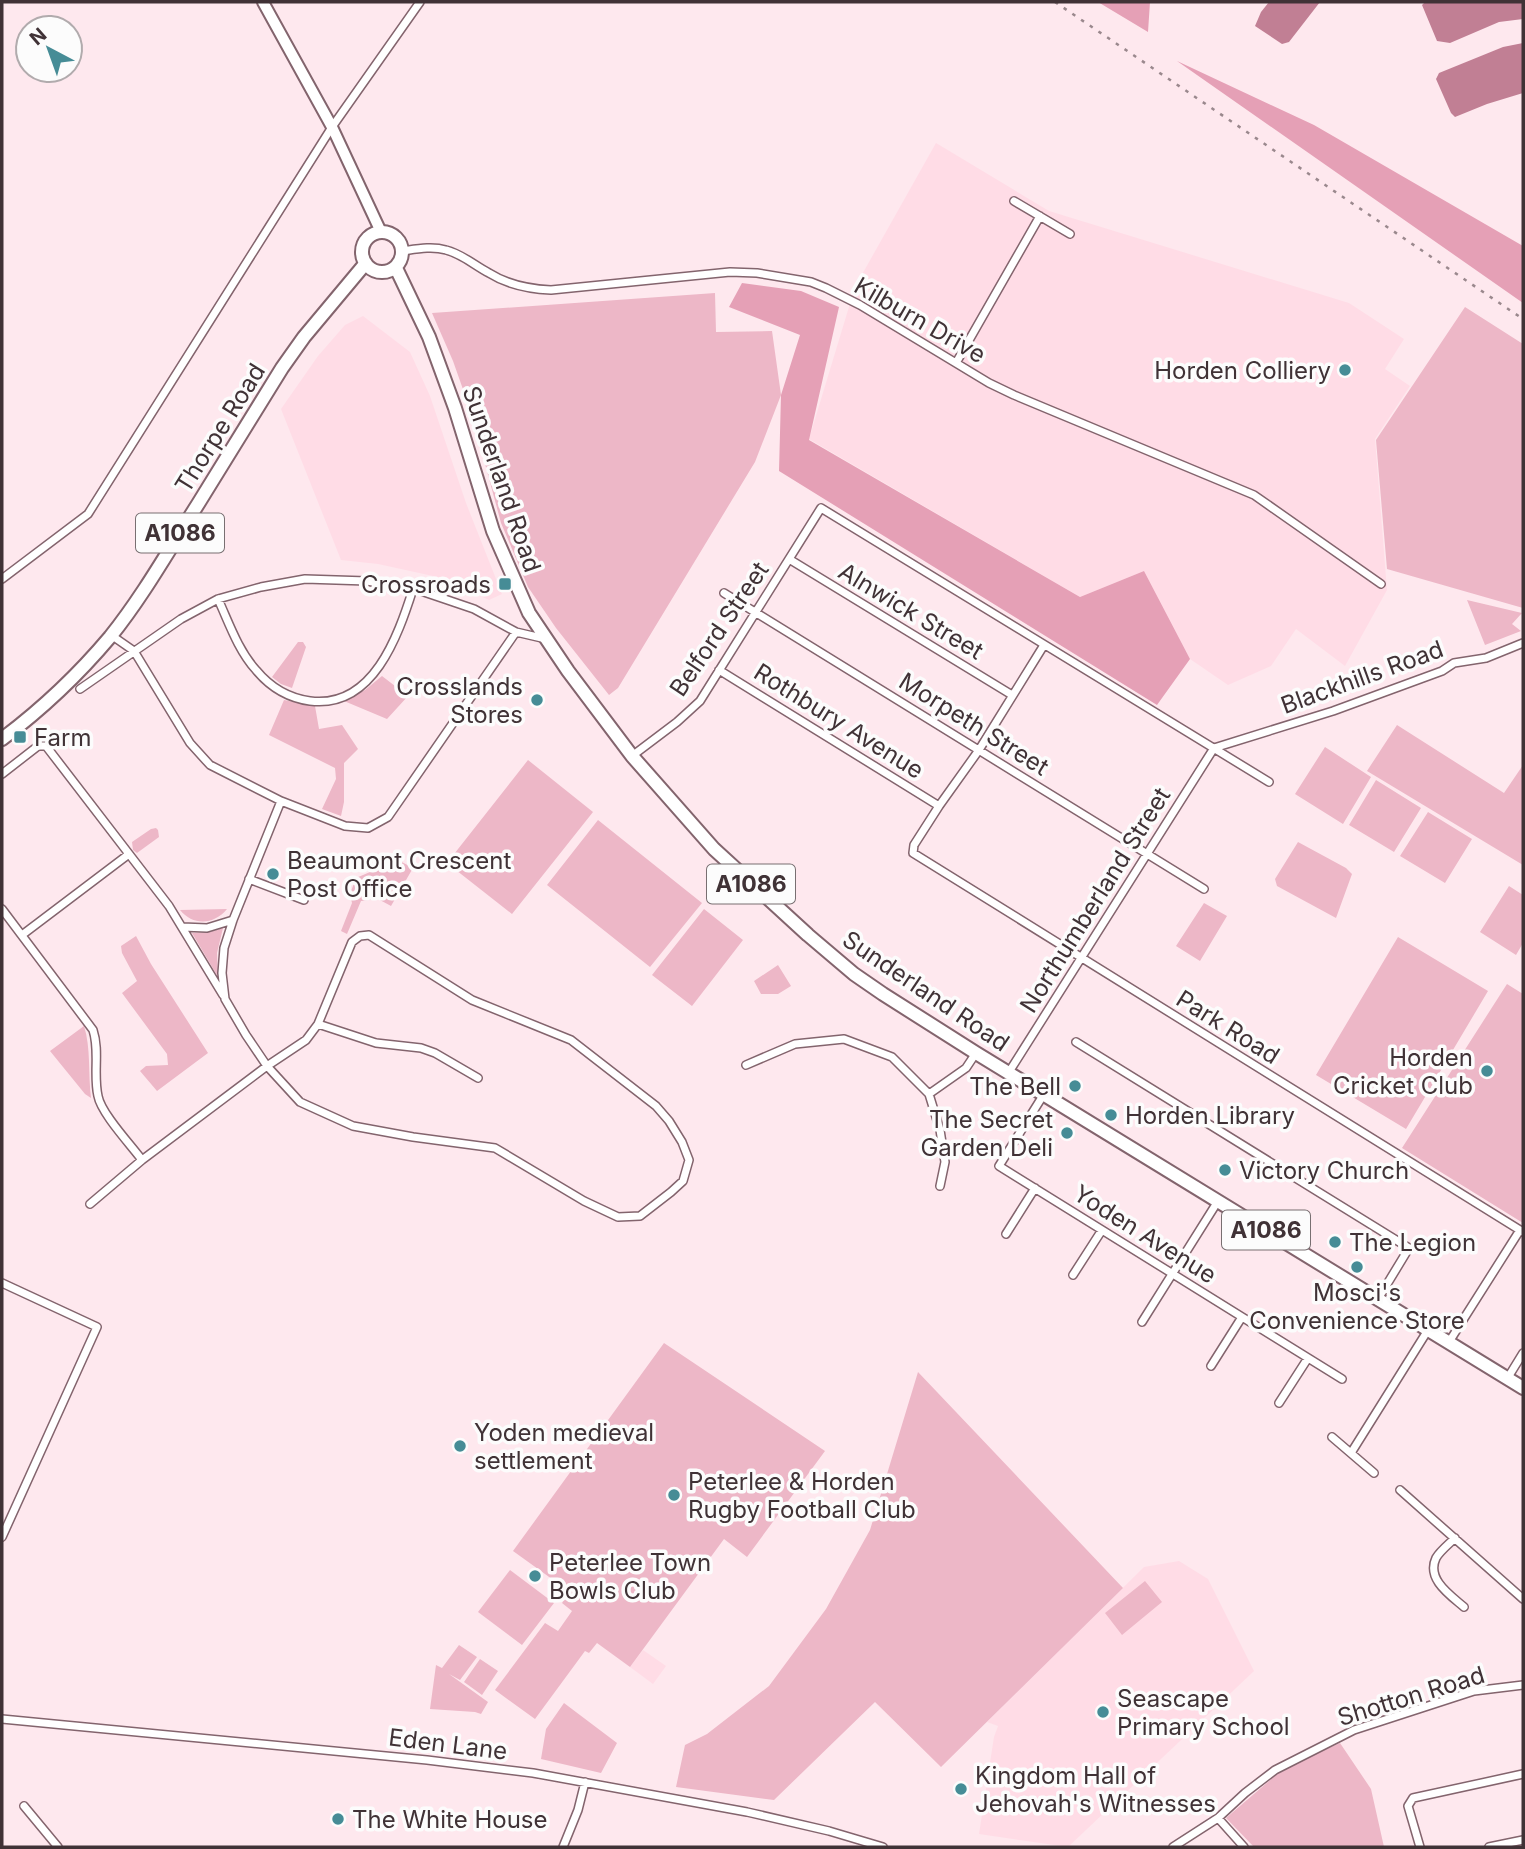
<svg xmlns="http://www.w3.org/2000/svg" width="1525" height="1849" font-family="Inter,sans-serif">
<style>
.built{fill:#ffdce6}
.green{fill:#edb7c7}
.forest{fill:#e5a0b6}
.water{fill:#c17f94}
.lines{fill:none;stroke-linecap:round;stroke-linejoin:round}
.street-casing{stroke:#83646d;stroke-width:10}
.secondary-casing{stroke:#83646d;stroke-width:14}
.primary-casing{stroke:#83646d;stroke-width:16}
.street{stroke:#fff;stroke-width:7}
.secondary{stroke:#fff;stroke-width:10}
.primary{stroke:#fff;stroke-width:12}
.rail{stroke:#9a888d;stroke-width:2.5;stroke-dasharray:3.5 7;stroke-linecap:butt}
.poi-dot{fill:#468c96;stroke:#fcfcfc;stroke-width:2.5}
.labels{text-anchor:middle;dominant-baseline:central;stroke-width:7;stroke-linejoin:round;paint-order:stroke}
.shield{fill:#fcfcfc;stroke:#786f71;stroke-width:2}
.shield-label{font-size:23px;font-weight:bold;fill:#403236}
.street-label{font-size:24px;fill:#403236;stroke:#fcfcfc}
.poi-label{font-size:24px;fill:#403236;stroke:#fcfcfc;text-anchor:start}
</style>
<rect width="100%" height="100%" fill="#fee8ee"/>
<path class="built" d="M936 143 1049 211 1349 303 1404 339 1385 369 1410 386 1375 439 1387 590 1345 666 1296 629 1271 666 1228 685 1190 659 1144 571 1080 597 809 439 855 287Z
M363 316 410 352 430 396 466 503 502 594 489 600 461 587 433 576 378 564 341 560 281 409 318 356 345 325Z
M1179 1561 1208 1579 1254 1671 1068 1847 979 1834 994 1737 998 1726 987 1722 1144 1567Z
M643 1650 666 1666 653 1684 630 1667Z"/>
<path class="green" d="M715 293 716 332 772 331 781 395 755 462 618 688 609 695 556 628 528 587 501 523 471 412 453 361 432 313Z
M1465 307 1523 344V608L1387 569 1376 440Z
M1467 600 1522 613 1512 624 1521 631 1485 645Z
M298 642H303L306 647 292 688 281 684 272 677Z
M382 676 408 696 387 719 344 701 365 690Z
M284 700 315 706 319 729 342 725 358 749 344 763V802L341 816 322 809 336 779 335 768 269 735Z
M1397 725 1504 793 1523 765V865L1367 771Z
M1325 747 1371 777 1343 824 1295 794Z
M528 760 593 812 512 914 447 863Z
M1376 780 1421 808 1394 852 1349 825Z
M1428 812 1472 839 1445 883 1400 856Z
M598 820 702 903 650 967 547 885Z
M156 828 158 830 159 837 137 853 133 850 132 842 151 829Z
M1298 842 1346 868 1352 874 1336 918 1277 886 1275 879Z
M398 860 413 868 391 906 378 899 361 901 347 934 341 931 352 903 350 894 356 878Z
M1509 886 1523 895V943L1516 955 1480 932Z
M1204 903 1227 916 1200 961 1176 946Z
M227 909C214 925 193 926 180 910Z
M704 909 743 940 692 1006 652 975Z
M223 928 217 953 218 977 192 933 209 932Z
M136 936 151 964 208 1053 157 1091 140 1071 146 1066 168 1065 167 1054 122 993 137 981 122 953 121 946Z
M1398 937 1488 991 1406 1129 1316 1075Z
M778 965 791 986 778 994H761L754 981Z
M1507 984 1523 994V1223L1402 1148Z
M84 1026C91 1047 88 1075 91 1098L85 1094 50 1051Z
M664 1343 825 1451 747 1557 724 1539 630 1667 597 1643 589 1653 585 1651 535 1719 495 1690 545 1623 558 1631 572 1611 562 1603 570 1592 513 1551Z
M918 1372 1123 1588 941 1767 875 1702 774 1800 676 1787 685 1745 707 1734 769 1686 826 1609 870 1530Z
M510 1570 554 1603 522 1645 478 1612Z
M1145 1581 1162 1602 1122 1635 1105 1613Z
M459 1645 477 1657 460 1680 449 1674 488 1702 481 1714 475 1712 430 1709 436 1665 442 1668Z
M480 1659 498 1671 482 1695 464 1682Z
M564 1703 617 1743 601 1773 541 1759 546 1729Z
M1340 1743 1371 1789 1384 1847H1254L1226 1818 1276 1775 1304 1759Z"/>
<path class="forest" d="M1098 2H1150L1148 32Z
M1177 61 1314 125 1523 246V303Z
M742 283 801 291 839 307 809 440 1080 597 1144 571 1190 659 1157 705 779 471 781 395 800 335 729 307Z"/>
<path class="water" d="M1269 2H1320L1289 42 1282 44 1255 26 1261 12Z
M1425 2H1523V19L1499 22 1450 43 1437 41 1422 5Z
M1523 43V93L1487 104 1455 117 1451 113 1436 79 1439 73 1503 47Z"/>
<g class="lines">
<g class="street-casing">
<path id="street" d="M1014 201 1070 234
M403 251C417 249 432 246 446 250 462 254 474 265 489 273 508 285 529 289 551 290L730 272 757 273 811 282 826 288 860 305 989 383 1014 395 1254 495 1381 584
M956 363 1040 216
M789 559 1012 695
M2 579 88 514 332 127 420 2
M724 593 1204 889
M218 599C229 623 238 650 256 670 270 687 288 698 310 701 373 709 398 636 413 589
M111 635 134 651 190 743 210 765 281 801 345 826 368 828 388 817 516 632
M1044 645 979 750 939 806 914 845 913 853 1523 1232
M719 670 939 806
M80 689 181 619 218 599 261 587 305 579 367 581 418 590 474 609 516 632 546 639
M632 756 677 722 700 701 821 508 1269 782
M2 774 38 746H46L169 906 223 995
M249 879 304 900
M2 909 93 1030C100 1051 93 1074 98 1096 101 1113 130 1144 142 1160
M182 927 207 928 233 920
M22 935 129 854
M318 1024 376 1043 421 1048 435 1053 478 1078
M1076 1042 1409 1248 1378 1299
M746 1065 795 1044 844 1039 892 1057 929 1094 940 1130 945 1162 940 1186
M1009 1072 1214 748 1333 711 1442 671 1454 663 1486 658 1523 643
M929 1094 966 1068 976 1053
M1044 1094 999 1166 1342 1379
M90 1204 142 1160 267 1066 306 1040 318 1024 352 942 360 936 369 935 472 1000 571 1040 656 1106 669 1121 682 1142 689 1160 683 1181 671 1192 640 1216 618 1217 584 1201 495 1148 413 1137 353 1126 300 1102 267 1066 246 1035 225 999 222 973 224 948 233 920 281 801
M1006 1234 1035 1188
M1073 1275 1102 1230
M2 1283 97 1327 2 1537
M1142 1322 1218 1201
M1449 1342 1520 1230
M1211 1366 1242 1317
M1507 1379 1523 1353
M1279 1403 1308 1358
M1332 1437 1374 1473
M1351 1453 1428 1330
M1400 1490 1523 1599
M1455 1538C1449 1544 1440 1551 1436 1558 1426 1579 1450 1595 1464 1607
M2 1719 427 1760 533 1773 747 1812 829 1831 883 1847
M24 1806 58 1847
M1218 1818 1244 1847
M563 1847 578 1810 585 1782
M1173 1847 1218 1818 1245 1793 1275 1770 1354 1730 1474 1691 1523 1685
M1420 1847 1408 1806 1413 1798 1523 1774
M1489 1847 1523 1840"/>
</g>
<g class="secondary-casing">
<path id="secondary" d="M263 2 332 127 381 232"/>
</g>
<g class="primary-casing">
<path id="primary" d="M362 252a20 20 0 1 1 40 0a20 20 0 1 1-40 0Z
M396 268 429 337 455 408 493 531 529 613 568 671 632 756 714 849 808 935 854 974 883 994 976 1053 1523 1388
M2 739C42 709 78 675 110 637 143 596 170 548 198 504 226 458 254 413 282 368L304 337 365 264"/>
</g>
<use href="#street" class="street"/>
<use href="#secondary" class="secondary"/>
<use href="#primary" class="primary"/>
<path class="rail" d="M1055 2 1523 319"/>
</g>
<g class="poi-dot">
<circle cx="1345" cy="370" r="7"/>
<rect x="498" y="577" width="14" height="14" rx="3.5"/>
<circle cx="537" cy="700" r="7"/>
<rect x="13" y="730" width="14" height="14" rx="3.5"/>
<circle cx="273" cy="874" r="7"/>
<circle cx="1487" cy="1071" r="7"/>
<circle cx="1075" cy="1086" r="7"/>
<circle cx="1111" cy="1115" r="7"/>
<circle cx="1067" cy="1133" r="7"/>
<circle cx="1225" cy="1170" r="7"/>
<circle cx="1335" cy="1242" r="7"/>
<circle cx="1357" cy="1267" r="7"/>
<circle cx="460" cy="1446" r="7"/>
<circle cx="674" cy="1495" r="7"/>
<circle cx="535" cy="1576" r="7"/>
<circle cx="1103" cy="1712" r="7"/>
<circle cx="961" cy="1789" r="7"/>
<circle cx="338" cy="1819" r="7"/>
</g>
<g class="labels">
<g class="shield">
<rect x="136" y="513.5" width="88" height="39" rx="5"/>
<rect x="707" y="864.5" width="88" height="39" rx="5"/>
<rect x="1222" y="1210.5" width="88" height="39" rx="5"/>
</g>
<g class="shield-label">
<text x="180" y="533">A1086</text>
<text x="751" y="884">A1086</text>
<text x="1266" y="1230">A1086</text>
</g>
<g class="street-label">
<text transform="translate(920 320) rotate(30)">Kilburn Drive</text>
<text transform="translate(220 428) rotate(-58)">Thorpe Road</text>
<text transform="translate(502 479) rotate(71)">Sunderland Road</text>
<text transform="translate(911 611) rotate(31)">Alnwick Street</text>
<text transform="translate(719 629) rotate(-56)">Belford Street</text>
<text transform="translate(1362 677) rotate(-20)">Blackhills Road</text>
<text transform="translate(839 721) rotate(32)">Rothbury Avenue</text>
<text transform="translate(974 724) rotate(32)">Morpeth Street</text>
<text transform="translate(1095 900) rotate(-58)">Northumberland Street</text>
<text transform="translate(926 991) rotate(34)">Sunderland Road</text>
<text transform="translate(1228 1027) rotate(32)">Park Road</text>
<text transform="translate(1145 1234) rotate(32)">Yoden Avenue</text>
<text transform="translate(1411 1696) rotate(-17)">Shotton Road</text>
<text transform="translate(448 1744) rotate(7)">Eden Lane</text>
</g>
<g class="poi-label">
<text x="1331" y="370" text-anchor="end">Horden Colliery</text>
<text x="491" y="584" text-anchor="end">Crossroads</text>
<text x="523" y="686" text-anchor="end">Crosslands<tspan x="523" dy="28">Stores</tspan></text>
<text x="34" y="737">Farm</text>
<text x="287" y="860">Beaumont Crescent<tspan x="287" dy="28">Post Office</tspan></text>
<text x="1473" y="1057" text-anchor="end">Horden<tspan x="1473" dy="28">Cricket Club</tspan></text>
<text x="1061" y="1086" text-anchor="end">The Bell</text>
<text x="1125" y="1115">Horden Library</text>
<text x="1053" y="1119" text-anchor="end">The Secret<tspan x="1053" dy="28">Garden Deli</tspan></text>
<text x="1239" y="1170">Victory Church</text>
<text x="1349" y="1242">The Legion</text>
<text x="1357" y="1292" text-anchor="middle">Mosci's<tspan x="1357" dy="28">Convenience Store</tspan></text>
<text x="474" y="1432">Yoden medieval<tspan x="474" dy="28">settlement</tspan></text>
<text x="688" y="1481">Peterlee &amp; Horden<tspan x="688" dy="28">Rugby Football Club</tspan></text>
<text x="549" y="1562">Peterlee Town<tspan x="549" dy="28">Bowls Club</tspan></text>
<text x="1117" y="1698">Seascape<tspan x="1117" dy="28">Primary School</tspan></text>
<text x="975" y="1775">Kingdom Hall of<tspan x="975" dy="28">Jehovah's Witnesses</tspan></text>
<text x="352" y="1819">The White House</text>
</g>
</g>
<rect width="1525" height="1849" fill="none" stroke="#403236" stroke-width="7"/>
<g transform="translate(49 49) rotate(319)"><circle r="33" fill="#fcfcfc" stroke="#b1abad" stroke-width="2"/>
<path d="M0-5L12 26L0 18L-12 26Z" fill="#468c96"/>
<text y="-10" font-size="19" font-weight="bold" text-anchor="middle" fill="#403236">N</text>
</g>
</svg>
